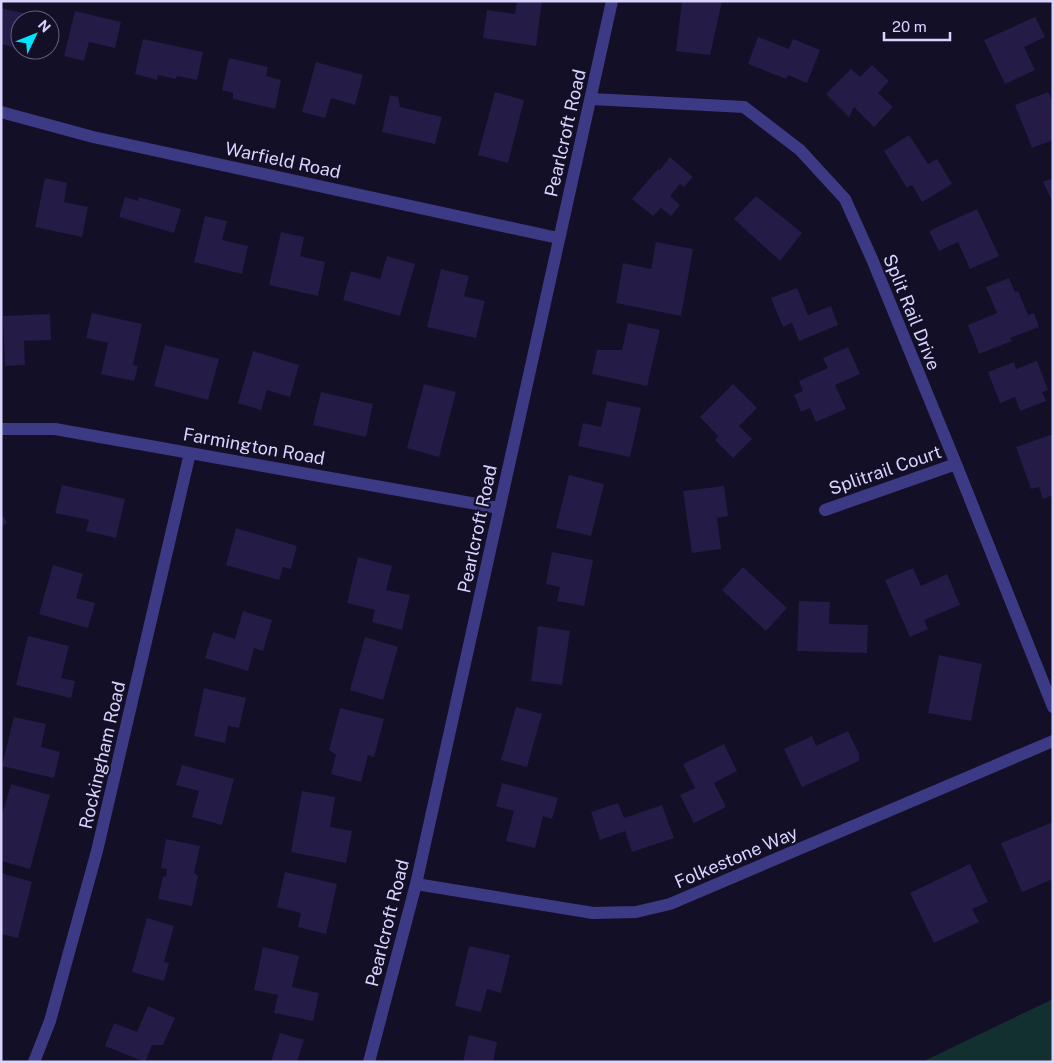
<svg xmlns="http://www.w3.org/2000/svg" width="1054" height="1063" font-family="'Public Sans',sans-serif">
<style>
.green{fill:#12302f}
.building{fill:#241b47}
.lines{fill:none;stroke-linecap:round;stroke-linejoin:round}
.minor{stroke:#3d3a85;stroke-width:12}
.labels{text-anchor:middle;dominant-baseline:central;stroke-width:4.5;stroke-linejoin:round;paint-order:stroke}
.street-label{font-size:18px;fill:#d9d4ff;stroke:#130f26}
</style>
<rect width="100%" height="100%" fill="#130f26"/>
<path class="green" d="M1053 999V1062H922Z"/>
<path class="building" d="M517 1H542L536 46 483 38 487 10 515 14Z
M682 1H722L710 55 676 51Z
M1 8 40 17V20H20V49L1 44Z
M75 11 121 22 115 48 89 42 84 61 64 56Z
M1035 17 1045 37 1024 47 1035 70 1005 84 984 40Z
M758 37 789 49 793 39 820 50 807 83 788 75 786 79 748 64Z
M143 39 203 52 197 80 177 76 176 79 158 75 157 80 135 74Z
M229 58 268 67 266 76 281 80 275 109 233 99V93L222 90Z
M316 62 363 75 355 105 331 98 325 118 302 112Z
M872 65 889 81 878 93 893 107 874 127 854 107 849 117 826 94 851 69 860 77Z
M495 92 524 100 508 163 478 155Z
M1048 92 1053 103V140L1032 148 1015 105Z
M390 95 398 97 400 107 442 117 435 144 382 132Z
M909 135 928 164 937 159 952 184 922 202 912 185 907 188 884 151Z
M670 157 693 177 684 187 680 184 670 196 680 205 671 216 661 208 653 216 632 199 658 169 660 170Z
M45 178 67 183 64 202 88 207 82 237 35 227Z
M1053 178V203L1043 182Z
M756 196 802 233 780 261 734 219Z
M125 197 138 201 139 197 181 209 174 233 119 217Z
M977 209 999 256 970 269 958 242 939 251 929 231Z
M205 216 227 221 222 240 248 246 242 274 194 262Z
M281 232 304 237 300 256 325 262 318 296 269 285Z
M656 242 693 249 681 316 616 303 623 263 651 269Z
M387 256 415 264 400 316 343 300 351 271 380 279Z
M441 269 469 276 464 296 485 301 476 338 427 327Z
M1009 278 1015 292 1018 291 1028 315 1034 313 1039 327 1010 338 1012 341 979 354 968 325 997 313 986 287Z
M797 288 808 315 831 306 838 325 799 341 792 323 783 327 771 298Z
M92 313 142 324 133 365 138 366 134 381 101 374 108 343 86 338Z
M50 314 51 340 24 341 25 365 5 366 3 316Z
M628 323 660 330 647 386 592 374 597 350H622Z
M165 345 219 359 208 400 154 386Z
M848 347 860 374 835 385 846 409 816 422 810 408 801 412 794 395 803 391 799 381 828 368 823 358Z
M253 351 299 365 290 397 267 390 261 410 238 403Z
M1037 361 1048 390 1042 392 1046 401 1020 411 1015 397 1000 403 988 372 1014 362 1016 369Z
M424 384 456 392 439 457 407 448Z
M733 384 757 408 739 426 752 439 733 458 715 440 718 436 700 417Z
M321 392 373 404 366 437 313 425Z
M607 401 641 408 630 457 578 446 583 423 601 427Z
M1053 434V495L1043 499 1039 487 1031 489 1016 447Z
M569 475 604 484 591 536 556 528Z
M62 485 125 499 116 538 86 531 89 520 55 513Z
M724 486 728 516 717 518 721 549 692 553 683 491Z
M1 512 7 523 1 526Z
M236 528 297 546 291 569 283 567 279 580 226 565Z
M552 552 593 560 584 606 557 601 560 587 546 584Z
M358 557 392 566 386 590 410 595 402 630 372 622 375 610 347 603Z
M53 565 83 574 76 598 95 603 88 628 39 614Z
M743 567 787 608 766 631 722 590Z
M913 568 921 586 947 574 960 605 924 620 928 629 910 637 885 580Z
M799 601 830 602 829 624 868 625 867 653 797 651Z
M243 611 272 620 263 651 254 648 248 671 205 658 213 632 235 639Z
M538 626 570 631 562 685 531 681Z
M28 636 69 646 61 678 75 681 71 698 16 685Z
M365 637 398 647 383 700 350 690Z
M939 655 982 664 971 721 928 713Z
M204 688 246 698 239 728 228 726 225 743 194 736Z
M516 707 542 714 527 767 501 760Z
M340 708 384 719 374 757 368 755 361 782 331 774 336 755 329 750Z
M14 717 46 724 41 747 60 752 54 778 2 766Z
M848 731 859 754V761L802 787 784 749 812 736 816 746Z
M724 744 737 771 714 783 726 807 694 823 680 795 695 788 683 764Z
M182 765 234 779 222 825 192 817 199 791 176 785Z
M502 783 558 798 552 819 543 816 535 848 506 841 514 811 496 806Z
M11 784 50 795 30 869 1 861V819Z
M302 791 335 797 330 827 352 831 346 863 291 852Z
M618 803 624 818 662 805 674 838 632 852 625 831 600 840 591 812Z
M1053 822V879L1022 892 1001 843Z
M166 839 200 846 194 873 198 876 192 906 158 899 163 876 166 877 167 869 161 868Z
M970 864 988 902 972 909 979 922 934 943 910 893Z
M285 872 337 884 326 934 298 927 301 913 277 907Z
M1 873 32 882 18 938 1 934Z
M147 918 174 926 164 962 169 963 164 981 132 972Z
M469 946 510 955 501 993 487 989 481 1012 455 1006Z
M263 947 299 956 292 987 319 993 313 1021 274 1013 278 995 254 990Z
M148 1006 175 1018 163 1045H152L145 1062 105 1046 114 1023 137 1032Z
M280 1033 304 1040 297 1062H271Z
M469 1035 497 1042 493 1062H463Z"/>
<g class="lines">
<path class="minor" d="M592 99 744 107 800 150 845 199 872 259 956 464 1053 707
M1 112 93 137 558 238
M1 429H55L499 508
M825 510 956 464
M416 884 593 913 636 912 670 904 1053 741
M34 1062 50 1021 97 851 190 453
M369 1062 416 884 612 1"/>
</g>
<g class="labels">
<g class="street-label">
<text transform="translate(565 133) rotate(-77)">Pearlcroft Road</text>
<text transform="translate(283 160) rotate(12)">Warfield Road</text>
<text transform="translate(912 312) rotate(68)">Split Rail Drive</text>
<text transform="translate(254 446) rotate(10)">Farmington Road</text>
<text transform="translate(885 470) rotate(-19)">Splitrail Court</text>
<text transform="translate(477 529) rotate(-78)">Pearlcroft Road</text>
<text transform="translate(102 755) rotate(-77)">Rockingham Road</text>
<text transform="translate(736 857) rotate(-23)">Folkestone Way</text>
<text transform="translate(387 923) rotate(-76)">Pearlcroft Road</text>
</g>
</g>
<rect width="1054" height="1063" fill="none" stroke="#d9d4ff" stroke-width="5"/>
<g transform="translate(35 35) rotate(47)"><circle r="24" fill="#130f26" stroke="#625e7d"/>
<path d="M0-4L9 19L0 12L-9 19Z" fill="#00e5ff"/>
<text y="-8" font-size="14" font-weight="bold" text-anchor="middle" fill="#d9d4ff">N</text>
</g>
<path d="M884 32v8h66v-8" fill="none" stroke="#d9d4ff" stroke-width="2.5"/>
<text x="892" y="32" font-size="15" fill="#d9d4ff" stroke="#130f26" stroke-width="4" paint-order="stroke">20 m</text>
</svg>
